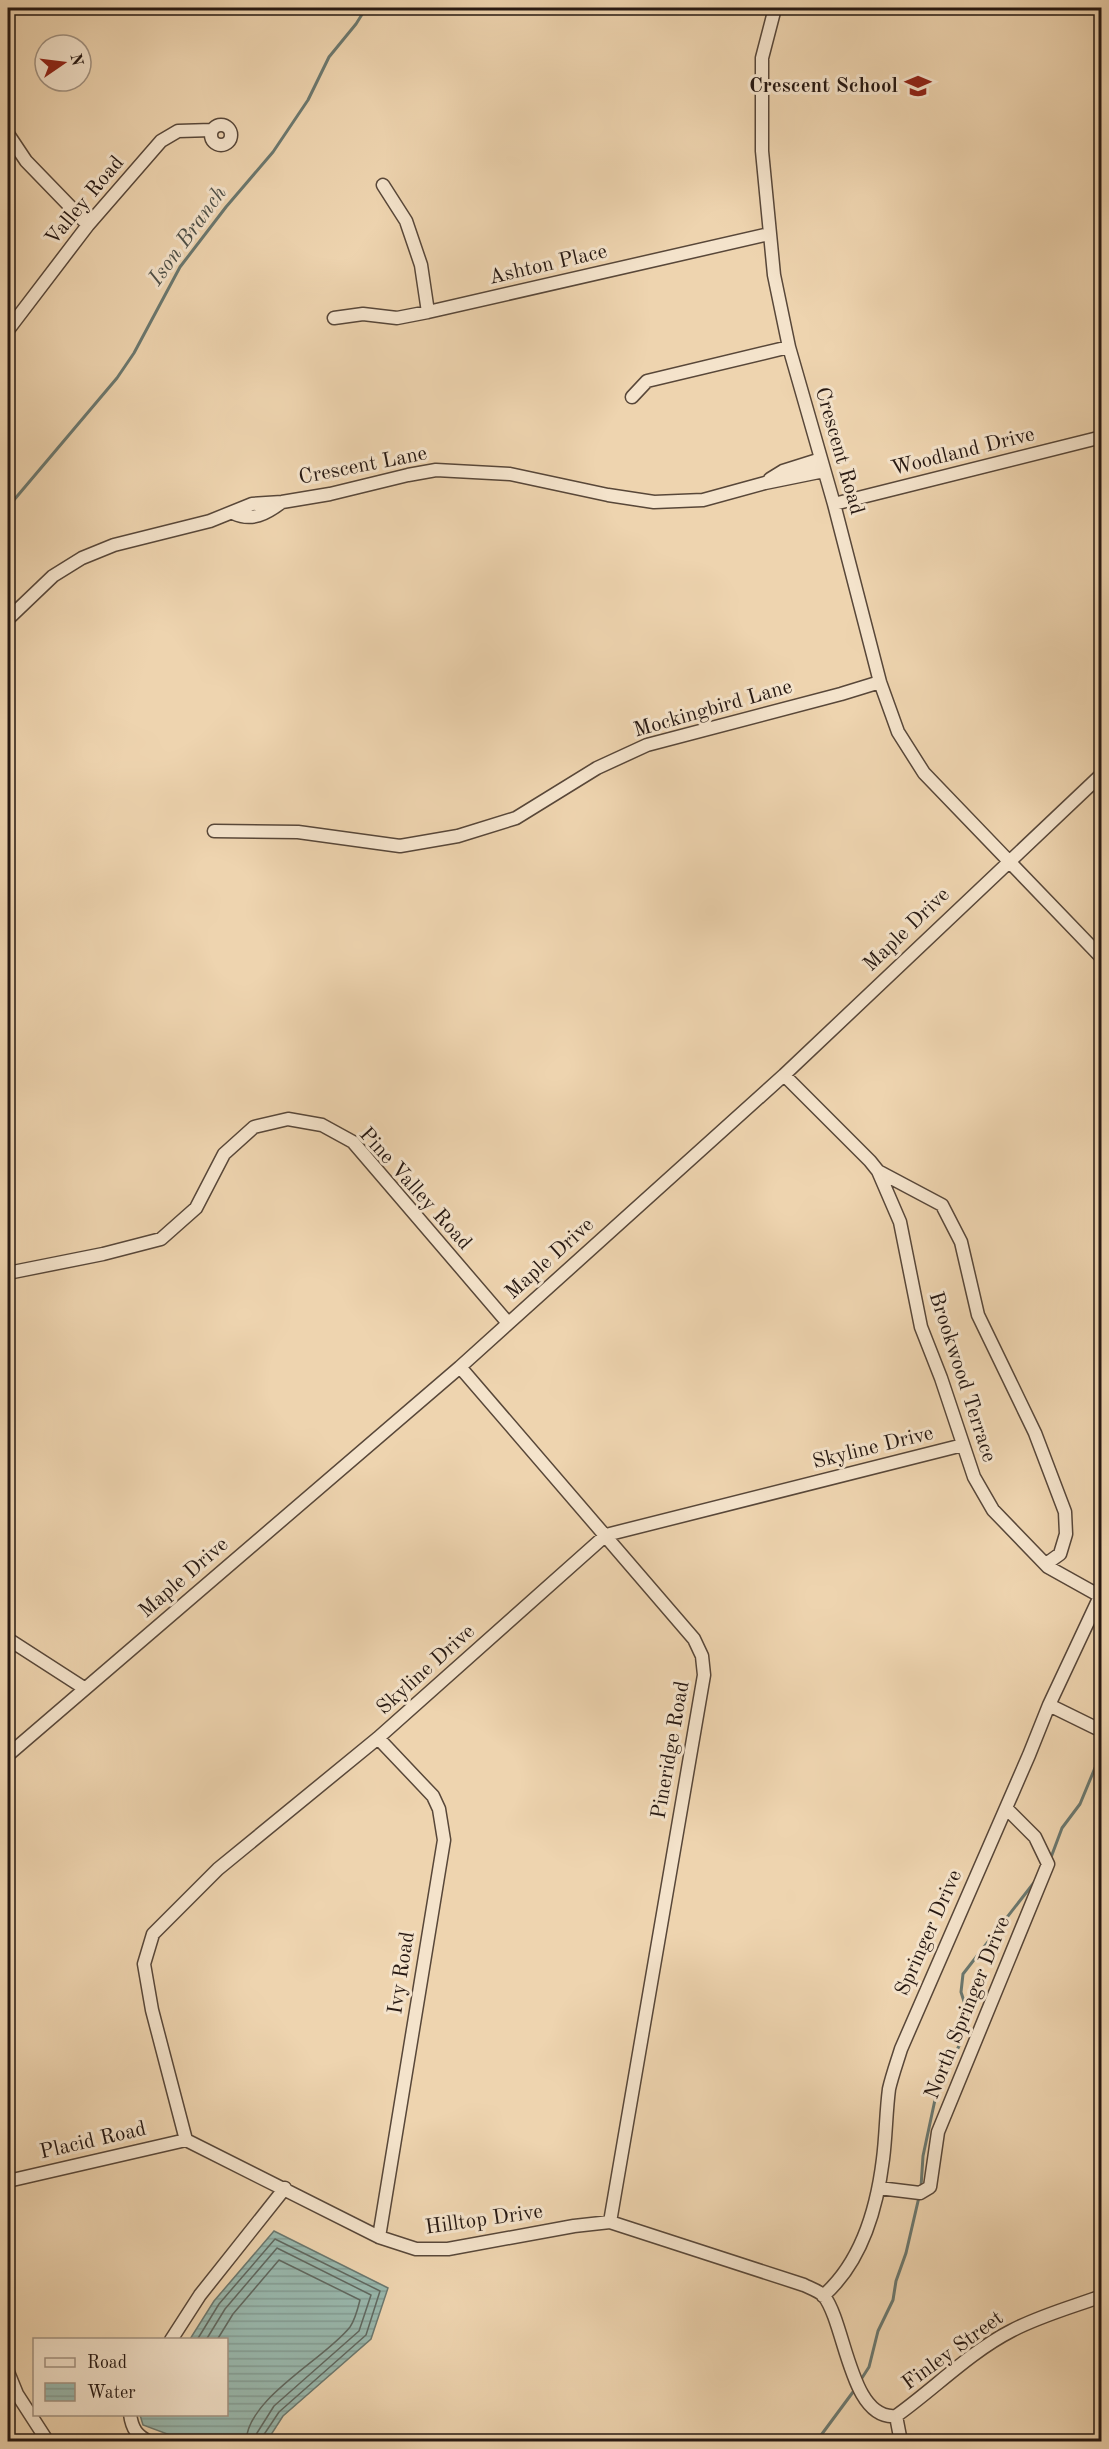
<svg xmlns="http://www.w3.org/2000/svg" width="1109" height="2449" font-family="'Old Standard TT',serif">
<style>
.water{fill:url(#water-rules);stroke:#6b786f;stroke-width:1.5}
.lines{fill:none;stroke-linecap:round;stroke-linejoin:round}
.shore{stroke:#606860;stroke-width:1.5}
.stream{stroke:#6b786f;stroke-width:3}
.minor-casing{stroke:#584739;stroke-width:15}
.minor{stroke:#f4e3cb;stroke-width:12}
.labels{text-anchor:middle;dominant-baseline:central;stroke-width:6;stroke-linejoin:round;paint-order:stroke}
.poi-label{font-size:21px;font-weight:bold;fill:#261812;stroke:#f4e3cb;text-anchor:end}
.street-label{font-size:21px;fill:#261812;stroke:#f4e3cb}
.water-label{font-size:22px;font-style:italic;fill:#4e5048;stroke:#f4e3cb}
</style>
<defs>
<pattern id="water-rules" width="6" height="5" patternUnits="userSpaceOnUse" patternTransform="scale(1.5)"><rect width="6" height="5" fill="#99b8ad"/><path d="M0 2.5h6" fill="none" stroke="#849d94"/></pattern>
</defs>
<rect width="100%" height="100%" fill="#eed4af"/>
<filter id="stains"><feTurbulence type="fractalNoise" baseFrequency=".00333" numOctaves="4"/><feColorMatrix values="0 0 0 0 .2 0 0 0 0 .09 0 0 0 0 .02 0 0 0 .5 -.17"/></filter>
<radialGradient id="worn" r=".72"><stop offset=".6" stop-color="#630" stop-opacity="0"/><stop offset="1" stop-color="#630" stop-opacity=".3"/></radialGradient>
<path class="water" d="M274 2231 388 2288 371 2339 283 2416 267 2441H186L143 2425 140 2415 226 2414V2340L190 2339 214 2301Z"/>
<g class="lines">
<path class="shore" d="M197 2340 219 2304 275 2239 380 2291 366 2335 279 2412 263 2436V2442
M206 2340 225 2309 277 2248 371 2295 359 2331 274 2406 257 2433 255 2442
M217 2340 233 2314 279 2260 360 2300C358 2308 355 2320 350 2327 325 2359 247 2398 246 2442"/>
<path class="stream" d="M8 507 117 378 134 353 180 267 226 207 273 152 308 100 329 57 356 24 366 8
M1050 1860 1062 1828 1080 1804 1102 1751
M921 2187 923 2156 936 2095 965 2033 968 2014 961 1992 963 1974 1036 1880
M860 2381 869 2367 878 2331 893 2300 896 2281 906 2253 919 2197
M816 2442 853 2392"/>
<g class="minor-casing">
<path id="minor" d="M775 8 762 58V151L774 275 789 347 834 504 880 682 898 732 924 773 1102 958
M211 135a10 10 0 1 1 20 0a10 10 0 1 1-20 0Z
M8 134 26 161 88 225
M383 185 406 221 421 265 428 312
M334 318 363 314 397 318 428 312 769 234
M8 330 88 225 161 141 178 131 212 130
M632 397 647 381 789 347
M770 479 783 471 821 459
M834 504 1102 437
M233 513C252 522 266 514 282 502
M8 619 53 576 82 558 114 545 210 521 252 504 282 502 330 494 408 475 436 470 510 474 608 495 654 502 703 500 765 483 824 471
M214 831 298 832 400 846 458 836 516 818 597 768 647 745 841 694 880 682
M784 1075 870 1161 878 1171 900 1222 921 1327 941 1378 974 1477 993 1510 1048 1567 1100 1596
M878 1171 942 1205 961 1242 978 1315 1035 1433 1065 1512 1066 1534 1060 1554 1046 1564
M8 1273 103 1254 161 1239 196 1208 224 1154 254 1127 288 1119 322 1125 353 1142 508 1323
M460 1367 694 1639 702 1656 704 1675 610 2222
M8 1639 84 1688
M1049 1705 1102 1731
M378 1738 433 1796 439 1809 444 1840 379 2237
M8 1755 460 1367 784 1075 1102 774
M186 2140 152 2010 144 1964 153 1934 218 1869 378 1738 606 1535 963 1445
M186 2140 379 2237 416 2249H448L574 2226 610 2222 804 2285C810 2288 819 2291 824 2296 846 2325 850 2421 896 2416L901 2442
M8 2181 186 2140
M879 2188 920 2193 930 2187 938 2132 1048 1864 1035 1837 1006 1808
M823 2296C862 2262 877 2208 883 2159 886 2136 886 2112 889 2089 892 2076 897 2062 901 2049L1029 1755 1049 1705 1102 1592
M171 2340 200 2295 285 2188
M8 2372 17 2394 48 2442
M130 2414C132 2429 137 2436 150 2442
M896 2416C934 2389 970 2352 1011 2331 1039 2316 1072 2307 1102 2296"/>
</g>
<use href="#minor" class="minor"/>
</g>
<defs>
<g id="school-bare" transform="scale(2.07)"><path d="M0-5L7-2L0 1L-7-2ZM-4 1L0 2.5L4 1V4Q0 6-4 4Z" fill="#8f2418" stroke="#f4e3cb" stroke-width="2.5" paint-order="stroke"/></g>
</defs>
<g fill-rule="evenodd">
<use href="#school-bare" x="918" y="86"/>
</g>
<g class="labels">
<g class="poi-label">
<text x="898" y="86">Crescent School</text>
</g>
<g class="street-label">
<text transform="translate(85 201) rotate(-50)">Valley Road</text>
<text transform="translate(548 265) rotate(-13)">Ashton Place</text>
<text transform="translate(839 451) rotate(74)">Crescent Road</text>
<text transform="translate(963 452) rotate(-14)">Woodland Drive</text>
<text transform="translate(363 466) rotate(-11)">Crescent Lane</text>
<text transform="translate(713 709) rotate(-16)">Mockingbird Lane</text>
<text transform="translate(907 930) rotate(-44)">Maple Drive</text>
<text transform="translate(415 1189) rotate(48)">Pine Valley Road</text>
<text transform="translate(550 1259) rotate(-42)">Maple Drive</text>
<text transform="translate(962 1377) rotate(72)">Brookwood Terrace</text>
<text transform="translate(873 1448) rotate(-14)">Skyline Drive</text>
<text transform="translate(184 1578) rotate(-41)">Maple Drive</text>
<text transform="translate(426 1670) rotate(-42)">Skyline Drive</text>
<text transform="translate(671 1750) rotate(-80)">Pineridge Road</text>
<text transform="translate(929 1933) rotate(-66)">Springer Drive</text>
<text transform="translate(402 1973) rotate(-81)">Ivy Road</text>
<text transform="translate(968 2008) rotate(-68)">North Springer Drive</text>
<text transform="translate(93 2141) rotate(-13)">Placid Road</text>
<text transform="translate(484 2220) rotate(-8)">Hilltop Drive</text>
<text transform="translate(953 2351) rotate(-36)">Finley Street</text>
</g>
<g class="water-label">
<text transform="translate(188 236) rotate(-54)">Ison Branch</text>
</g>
</g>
<rect width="1109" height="2449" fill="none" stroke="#eed4af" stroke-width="30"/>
<rect x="9" y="9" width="1091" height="2431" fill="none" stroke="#261812" stroke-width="3"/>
<rect x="15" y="15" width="1079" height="2419" fill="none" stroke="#261812" stroke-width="1.5"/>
<rect x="33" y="2338" width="195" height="78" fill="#f4e3cb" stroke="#a29281" stroke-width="1.5"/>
<rect x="45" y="2358" width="30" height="9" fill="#f4e3cb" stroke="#a29281" stroke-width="1.5"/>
<text x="87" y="2368" font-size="18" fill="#261812">Road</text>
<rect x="45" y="2383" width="30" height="18" fill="url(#water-rules)" stroke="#a29281" stroke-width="1.5"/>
<text x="87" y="2398" font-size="18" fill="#261812">Water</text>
<g transform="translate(63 63) rotate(76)"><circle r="28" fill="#f4e3cb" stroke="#a29281" stroke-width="1.5"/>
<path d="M0-4.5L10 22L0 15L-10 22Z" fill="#8f2418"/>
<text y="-9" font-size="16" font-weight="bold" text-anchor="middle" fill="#261812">N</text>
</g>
<rect width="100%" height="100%" filter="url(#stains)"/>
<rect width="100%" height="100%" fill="url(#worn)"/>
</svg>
